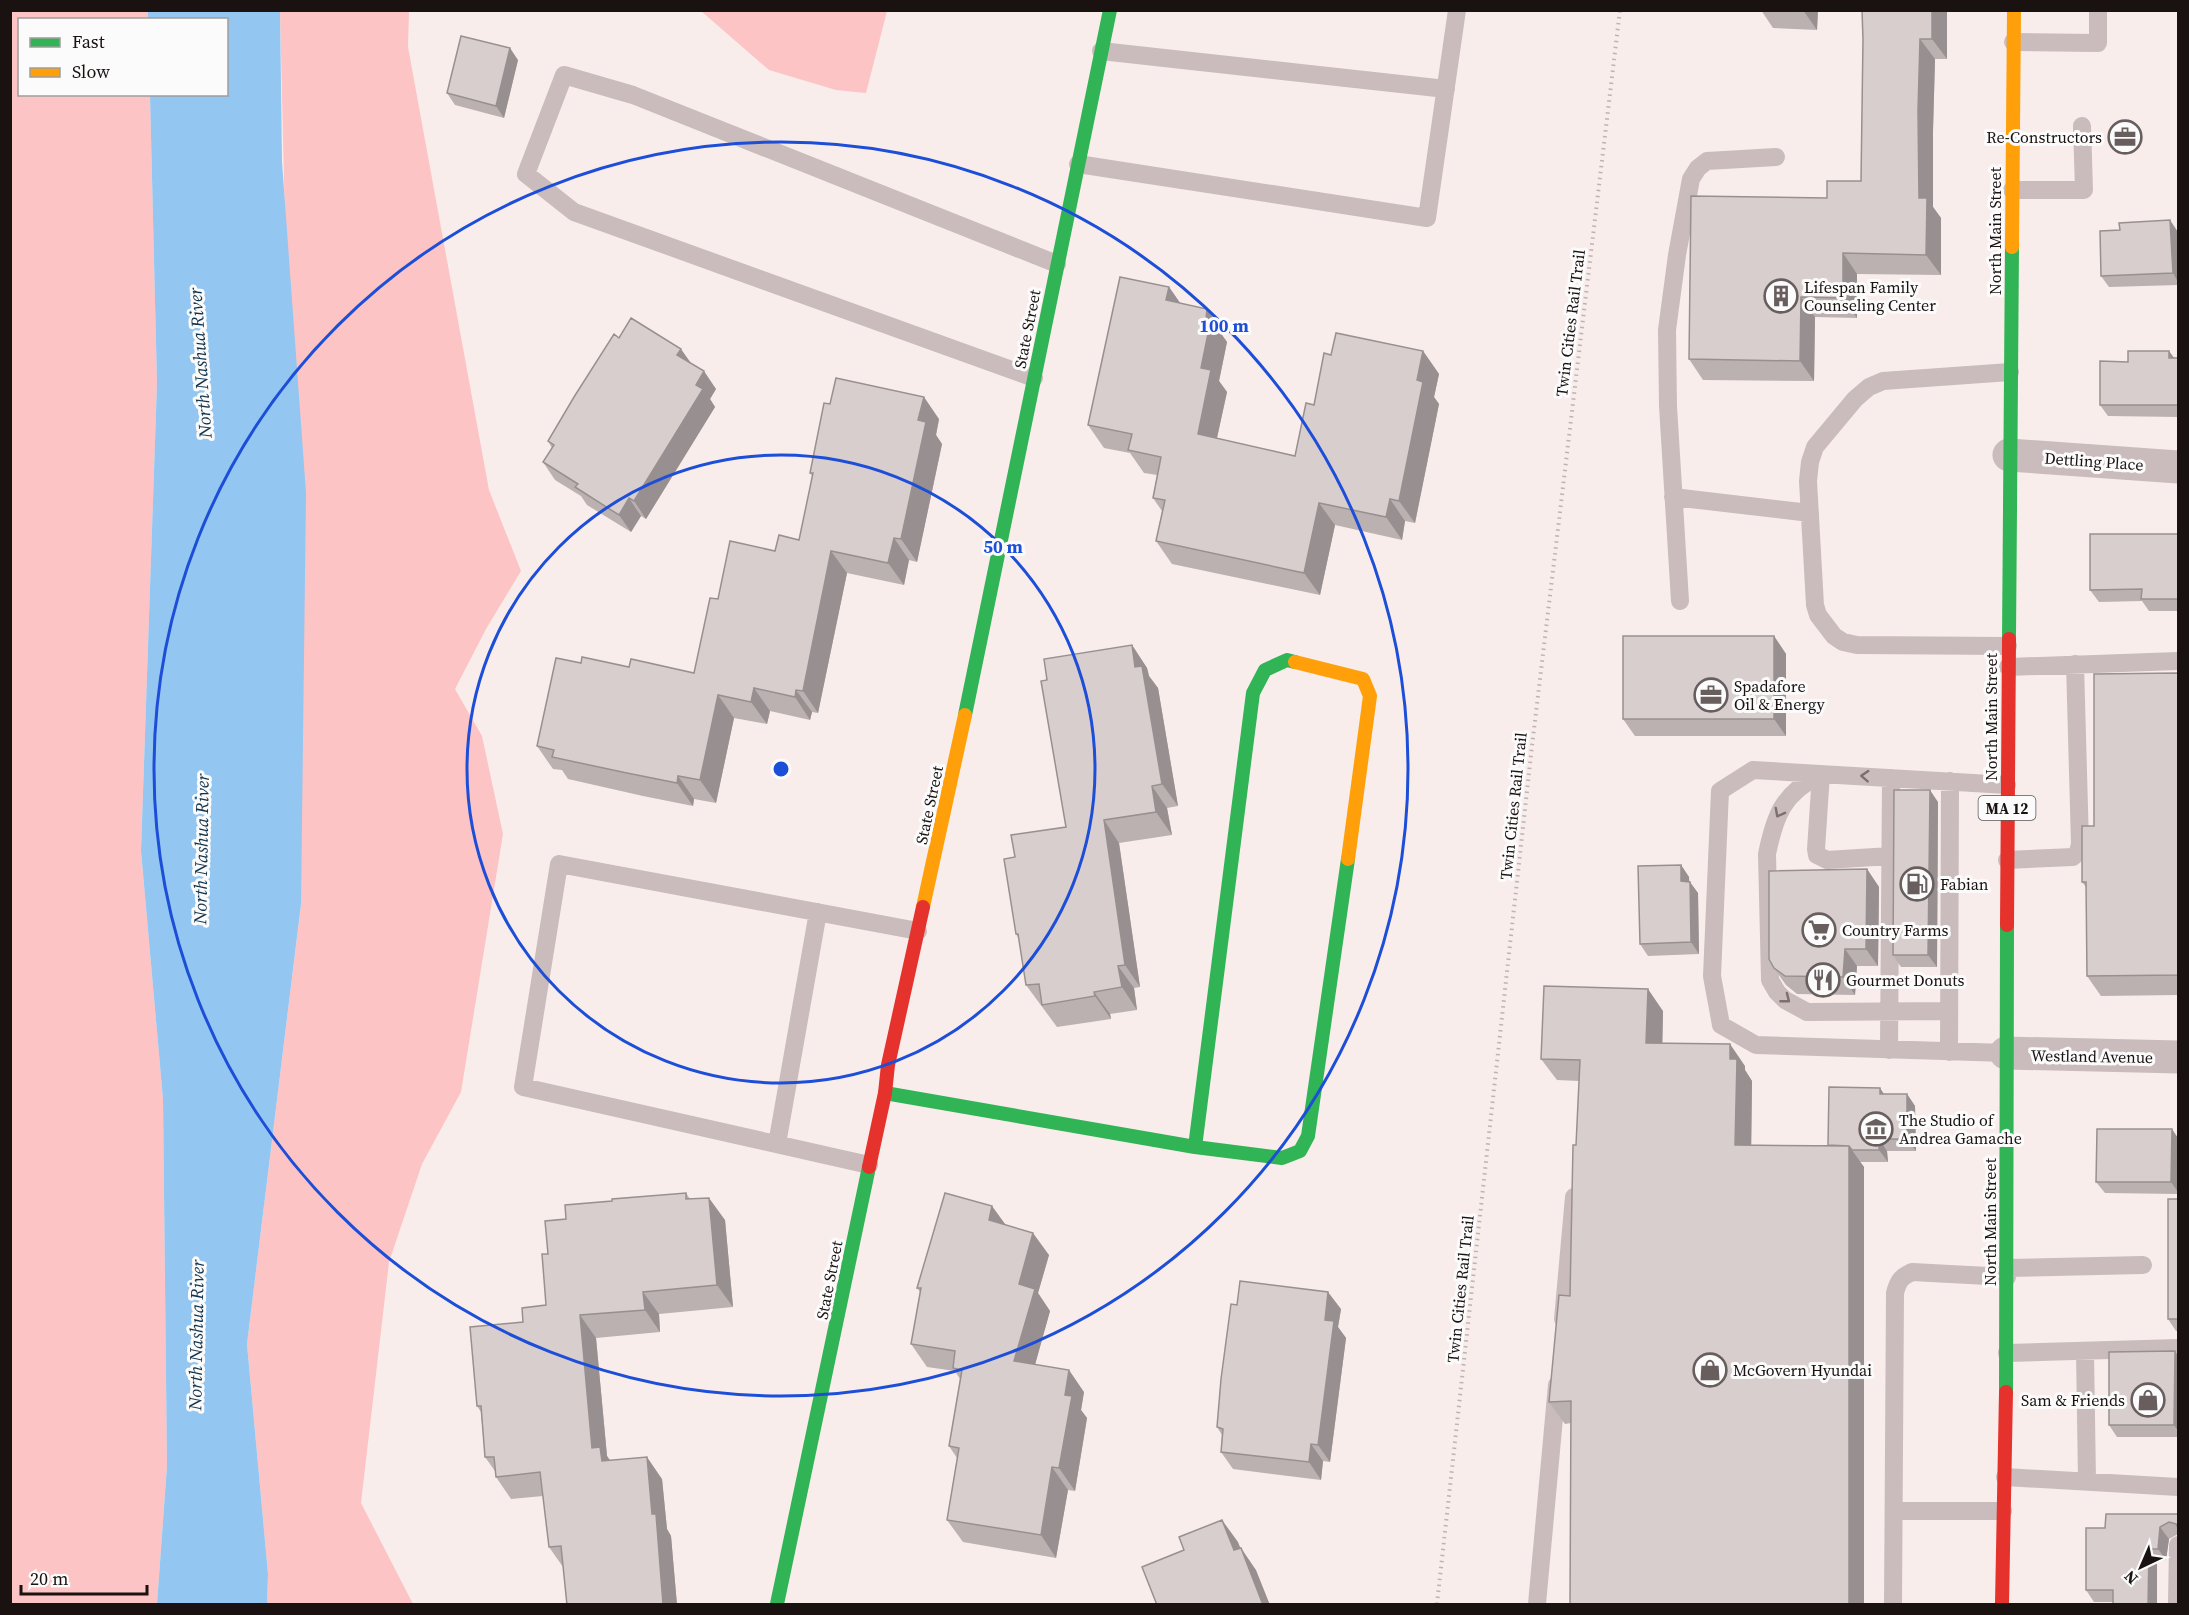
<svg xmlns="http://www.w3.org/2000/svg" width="2189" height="1615" font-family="'Source Serif 4',serif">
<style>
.green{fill:#fcc4c4}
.water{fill:#93c6f1}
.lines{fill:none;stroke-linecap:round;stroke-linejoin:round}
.path{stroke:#beb2b2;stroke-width:4;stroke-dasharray:1.5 4.5;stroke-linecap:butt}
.lane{stroke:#cabcbc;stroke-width:18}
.street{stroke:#cabcbc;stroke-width:33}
.fast{stroke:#30b455;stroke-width:14}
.slow{stroke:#ff9f0a;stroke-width:14}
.jam{stroke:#e5322d;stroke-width:14}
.wall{fill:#bbb1b1}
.shaded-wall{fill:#989090}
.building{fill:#d9cece;stroke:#989090;stroke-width:1.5}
.oneway{stroke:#7b6f6f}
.ring{fill:none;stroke:#1d4ed8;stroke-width:3}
.labels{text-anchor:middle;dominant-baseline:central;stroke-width:6;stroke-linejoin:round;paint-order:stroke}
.shield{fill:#fbfbfb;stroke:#5e5757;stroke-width:1.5}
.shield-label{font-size:15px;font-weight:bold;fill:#1a1111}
.poi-label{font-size:16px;fill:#1a1111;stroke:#fbfbfb;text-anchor:start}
.street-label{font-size:16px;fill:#1a1111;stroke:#fbfbfb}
.water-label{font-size:18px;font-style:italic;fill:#12334c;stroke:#fbfbfb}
.centre{fill:#1d4ed8;stroke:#fbfbfb;stroke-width:3}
.ring-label{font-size:18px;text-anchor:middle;font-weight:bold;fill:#1d4ed8;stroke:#fbfbfb;stroke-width:6;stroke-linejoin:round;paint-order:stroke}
</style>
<rect width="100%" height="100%" fill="#f9edec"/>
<path class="green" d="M11 11H148V19L20 20V94L150 95 157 383 141 851 163 1099 167 1466 157 1604H11Z
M280 11H412H409L408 47 489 490 521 571 486 629 455 689 482 736 503 834 461 1092 422 1164 389 1262 361 1503 413 1604H267L268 1574 247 1344 301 904Z
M701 11H887L866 93 836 90 769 70Z"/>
<path class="water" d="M148 11H280L282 162 306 493 301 904 247 1344 268 1574 267 1604H157L167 1466 163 1099 141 851 157 383 150 95 226 94V20L148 19Z"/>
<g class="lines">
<path class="path" d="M1437 1604 1532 746 1620 10"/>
<path class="lane" d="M2013 42 2098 43V10
M1101 51 1446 89
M1078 164 1427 218 1457 10
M2012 190H2084L2082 126
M1034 378 574 212 526 174 564 75 633 95 1057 264
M1673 497 1810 513
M1680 601 1668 406 1667 330 1677 255 1691 179 1698 168 1707 161 1776 157
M2008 646 1857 645 1843 642 1834 636 1818 615 1815 605 1808 481 1810 462 1815 447 1855 399 1869 387 1883 381 2010 372
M2008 667 2178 661
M1821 774 1816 849 1817 855 1827 860 1890 856
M1819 775C1783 794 1775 815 1767 854L1770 980 1777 992 1785 1000 1807 1012 1949 1011
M2007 860 2073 857 2078 852 2080 844 2075 664
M1889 1050 1891 778
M1949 1052 1950 781
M2006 1053 1756 1045 1721 1025 1712 976 1720 791 1753 770 2007 785
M777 1144 818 912
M869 1165 523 1087 559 864 918 931
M2007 1268 2143 1265
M1563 1319 1574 1197
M2085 1351 2087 1481
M2007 1353 2178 1348
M2005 1477 2178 1487
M1894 1511H2003
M1537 1604 1557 1385
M1893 1604 1895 1293C1898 1281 1901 1277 1912 1272L2007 1277
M2177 1604 2178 1545"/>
<path class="street" d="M2009 455 2178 467
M2006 1053 2178 1057"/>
<path class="fast" d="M2009 639 2012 247
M965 715 1110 10
M885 1093 1195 1147 1253 693 1265 670 1287 660 1295 662
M1195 1147 1282 1158 1300 1151 1308 1136 1348 859
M2006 1392 2007 925
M777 1604 869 1167"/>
<path class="slow" d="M2012 247 2014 10
M1295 662 1363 679 1370 696 1348 859
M923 907 965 715"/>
<path class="jam" d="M2007 925 2009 639
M869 1167 885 1093 888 1065 923 907
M2002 1604 2006 1392"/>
</g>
<path class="wall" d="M1761 10H1818L1817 30 1773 28Z
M1862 10H1946L1947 12V59H1935L1933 131V207L1941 218V275L1857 274V318L1815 317 1814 381 1703 380 1689 359 1827 198 1861 181 1863 39Z
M518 60 504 118 455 105 447 93Z
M2178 232V285L2109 287 2101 276Z
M1169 287 1180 303 1223 331 1222 335 1227 342 1219 381 1227 392 1217 438 1295 456 1331 355 1423 351 1439 374 1434 397 1439 404 1415 523 1405 521 1402 540 1335 525 1320 595 1172 564 1156 541 1162 511 1153 498 1157 475 1144 473 1130 453 1104 448 1088 425Z
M619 338 691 363 716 389 710 399 715 407 646 519 641 516 631 532 587 505 581 496 555 480 543 462 552 448 548 441Z
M2174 358H2178V417L2108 416 2100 405 2128 362Z
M830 404 939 419 936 435 942 444 917 562 909 560 904 585 847 573 818 713 812 712 810 720 770 711 767 724 734 718 716 803 694 799 693 806 643 796 568 779 562 770 553 769 537 746 581 663 694 673 775 551 799 540 813 477 810 473Z
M2178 534V611H2149L2142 601 2099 602 2090 590Z
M1774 636 1786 654V736H1635L1623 719Z
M1132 645 1147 668 1149 676 1158 688 1178 806 1167 808 1172 835 1119 843 1140 987 1134 988 1137 1010 1110 1014 1111 1019 1057 1027 1026 985 1019 939 1016 934 1015 857 1066 827 1047 680Z
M2178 673V995L2101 996 2087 976 2086 887 2082 882 2094 826Z
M1938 802 1937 967H1901L1893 955Z
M1681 865 1689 877V882L1698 893 1699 954 1648 956 1640 944Z
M1867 869 1879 887 1878 966H1857L1855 995 1797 994 1786 985 1774 968Z
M1663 1011 1662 1043 1745 1066V1070L1752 1081 1751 1145H1828L1885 1094H1907L1915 1106 1916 1151H1887L1888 1162H1860L1864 1167V1605H1570L1571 1423 1565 1424 1549 1402 1570 1296 1579 1081 1557 1080 1541 1059Z
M2178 1138V1194L2105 1193 2096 1182Z
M686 1193 690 1199 725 1220 733 1307 659 1314 660 1332 596 1338 607 1456 610 1460 662 1479 667 1529 671 1536 677 1605H567L563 1567 549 1547 543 1496 511 1499 496 1477 495 1471 485 1457 481 1412 477 1406 523 1322 546 1305 548 1254 566 1219 612 1201Z
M2178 1199V1331H2176L2168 1319Z
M1006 1225 1049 1255 1038 1293 1050 1311 1035 1364 1084 1392 1081 1410 1087 1418 1075 1491 1068 1490 1056 1558 963 1542 947 1520 957 1458 949 1446 960 1379 955 1371 927 1367 911 1344 920 1292 917 1288Z
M1237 1305 1341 1309 1338 1327 1346 1338 1330 1462 1323 1461 1321 1480 1233 1469 1221 1452 1222 1435 1217 1427Z
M2178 1356V1437H2117L2109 1425Z
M2178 1514V1534L2169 1539 2166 1560 2157 1561 2113 1602H2094L2086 1590 2105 1528Z"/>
<path class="shaded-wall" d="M1803 10H1818L1817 30Z
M1932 10H1946L1947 12V59L1932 39Z
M1920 39 1935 59 1933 131V207L1941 218V275L1926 255 1919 198 1918 111Z
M510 48 518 60 504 118 496 106Z
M2170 220 2178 232V282L2173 273Z
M1843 253 1857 274V318L1843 298Z
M1169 287 1185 310 1166 300Z
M1801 297 1815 317 1814 381 1800 361Z
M1207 309 1223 331 1222 335 1227 342 1219 381 1227 392 1213 456 1198 434 1201 368Z
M681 349 693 366 677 355Z
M1423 351 1439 374 1434 397 1439 404 1415 523 1399 501 1417 380Z
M2169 351 2178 363 2169 358Z
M704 371 716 389 710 399 715 407 646 519 634 501 696 385Z
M924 397 939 419 936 435 942 444 917 562 901 539 918 420Z
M629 498 641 516 631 532 619 515Z
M1390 499 1405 521 1402 540 1386 517Z
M1319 503 1335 525 1320 595 1304 573Z
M894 538 909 560 904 585 888 563Z
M831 551 847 573 818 713 803 691Z
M1774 636 1786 654V736L1774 719Z
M1132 645 1147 668 1149 676 1158 688 1178 806 1162 784 1135 667Z
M754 688 770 711 767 724 751 702Z
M796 690 812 712 810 720 795 697Z
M718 695 734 718 716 803 700 780Z
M678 776 694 799 693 806 677 783Z
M1152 786 1167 808 1172 835 1156 812Z
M1930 790 1938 802 1937 967 1928 955Z
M1104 820 1119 843 1140 987 1125 965Z
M1681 865 1689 877 1690 893 1681 881Z
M1867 869 1879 887 1878 966 1866 949Z
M1690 882 1698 893 1699 954 1691 942Z
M1845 949 1857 966 1855 995 1843 977Z
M1118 966 1134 988 1137 1010 1122 987Z
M1648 989 1663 1011 1662 1065 1646 1043Z
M1094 992 1110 1014 1111 1019 1095 996Z
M1730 1044 1745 1066V1070L1752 1081 1751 1167 1735 1145 1730 1059Z
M1880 1088 1888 1100 1880 1094Z
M1907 1094 1915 1106 1916 1151 1907 1139Z
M2172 1129 2178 1138V1192L2171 1182Z
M1879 1139 1887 1151 1888 1162 1879 1150Z
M1849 1146 1864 1167V1605H1849Z
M709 1198 725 1220 733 1307 717 1285Z
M992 1206 1008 1228 989 1220Z
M1033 1233 1049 1255 1038 1293 1050 1311 1030 1383 1014 1361 1019 1284Z
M643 1292 659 1314 660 1332 645 1310Z
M1328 1292 1341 1309 1338 1327 1346 1338 1330 1462 1318 1445 1325 1320Z
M580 1315 596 1338 607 1456 616 1470 617 1484 592 1448Z
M2175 1351 2178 1356V1431L2174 1425Z
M1069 1370 1084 1392 1081 1410 1087 1418 1075 1491 1059 1468 1065 1395Z
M1311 1444 1323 1461 1321 1480 1309 1462Z
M647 1457 662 1479 667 1529 671 1536 677 1605 663 1604 652 1514Z
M1052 1467 1068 1490 1056 1558 1041 1535Z
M1222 1520 1238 1542 1250 1572 1234 1550Z
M2160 1527 2169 1539 2166 1560 2158 1549Z
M1241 1548 1256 1570 1270 1605H1263Z
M2149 1549 2157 1561V1605H2148Z"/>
<path class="building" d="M1862 10H1932V39H1920L1918 111 1919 198H1927L1926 255 1843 253V298L1801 297 1800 361 1689 359 1691 196 1827 198V181H1861L1863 39Z
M461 36 510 48 496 106 447 93Z
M2170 220 2173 273 2101 276 2100 231 2120 230 2119 223Z
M1120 277 1169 287 1166 300 1207 309 1206 318 1211 319 1201 368 1211 370 1198 434 1295 456 1306 403 1314 405 1324 353 1331 355 1336 333 1423 351 1417 380 1423 382 1399 501 1390 499 1386 517 1319 503 1304 573 1156 541 1165 500 1153 498 1161 457 1128 450 1132 434 1088 425Z
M631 318 681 349 677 355 704 371 696 385 703 389 634 501 629 498 619 515 575 487 578 484 543 462 554 445 548 441 574 397 614 334 619 338Z
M2128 351H2169V358H2178V405H2100V361L2128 362Z
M836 378 924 397 918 420 926 422 901 539 894 538 888 563 831 551 803 691 796 690 795 697 754 688 751 702 718 695 700 780 678 776 677 783 627 773 552 757 554 750 537 746 556 658 581 663 582 657 629 667 631 659 694 673 710 598 718 599 730 541 775 551 779 535 799 540 813 473H810L824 403 830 404Z
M2090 534H2178V599H2141L2142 589 2090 590Z
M1623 636H1774V719H1623Z
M1132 645 1135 667 1142 666 1162 784 1152 786 1156 812 1104 820 1125 965 1118 966 1122 987 1094 992 1095 996 1042 1005 1039 984 1026 985 1018 934H1016L1004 859 1015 857 1011 835 1066 827 1041 681 1047 680 1044 659Z
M2178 673V975L2087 976 2086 882H2082V826H2094V674Z
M1894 790H1930L1928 955H1893Z
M1681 865V881L1690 882 1691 942 1640 944 1638 866Z
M1867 869 1866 949H1845L1843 977 1785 976 1774 968 1769 959V871Z
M1544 986 1648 989 1646 1043 1730 1044V1059H1737L1735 1145 1849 1146V1605H1570L1571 1401 1549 1402 1559 1295 1570 1296 1573 1145H1576L1580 1060 1541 1059Z
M1829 1087 1880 1088V1094H1907V1139H1879V1150H1852L1849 1146 1828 1145Z
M2097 1129H2172L2171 1182H2096Z
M686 1193V1199L709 1198 717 1285 643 1292 645 1310 580 1315 592 1448 600 1447 602 1461 647 1457 652 1514H656L663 1604 567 1605 561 1546 549 1547 540 1472 496 1477 494 1457H485L481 1406H477L470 1327 523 1322 522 1308 546 1305 542 1254H548L545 1221 566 1219 565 1205 612 1201V1199Z
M945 1193 992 1206 989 1220 1033 1233 1019 1284 1035 1289 1014 1361 1069 1370 1065 1395 1072 1396 1059 1468 1052 1467 1041 1535 947 1520 959 1448 949 1446 962 1370 953 1368 955 1351 911 1344 921 1288H917Z
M2168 1199H2178V1319H2168Z
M1240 1281 1328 1292 1325 1320 1334 1321 1318 1445 1311 1444 1309 1462 1221 1452 1223 1429 1217 1427 1221 1379 1231 1304 1237 1305Z
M2175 1351 2174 1425H2109V1352Z
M2106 1514H2178V1528L2176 1524 2169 1522 2160 1527 2158 1549H2149L2148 1605H2113V1590H2086V1528H2105Z
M1222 1520 1234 1550 1241 1548 1263 1605H1157L1142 1567 1184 1550 1179 1537Z"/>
<defs><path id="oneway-chevron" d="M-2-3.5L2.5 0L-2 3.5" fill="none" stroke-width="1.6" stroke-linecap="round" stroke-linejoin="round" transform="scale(1.5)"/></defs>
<g class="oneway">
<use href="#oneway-chevron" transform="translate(1865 776) rotate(-177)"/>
<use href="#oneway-chevron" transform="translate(1779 813) rotate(118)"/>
<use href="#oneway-chevron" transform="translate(1786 999) rotate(38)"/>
</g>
<g class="ring">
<circle cx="781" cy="769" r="314"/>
<circle cx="781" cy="769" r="627"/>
</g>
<defs>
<g id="office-ring" transform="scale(1.725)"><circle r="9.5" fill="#fbfbfb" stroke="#685e5e" stroke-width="1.5"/><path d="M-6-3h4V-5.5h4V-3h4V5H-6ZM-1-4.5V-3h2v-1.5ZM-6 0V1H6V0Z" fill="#685e5e"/></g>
<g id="building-ring" transform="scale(1.725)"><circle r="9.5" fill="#fbfbfb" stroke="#685e5e" stroke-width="1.5"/><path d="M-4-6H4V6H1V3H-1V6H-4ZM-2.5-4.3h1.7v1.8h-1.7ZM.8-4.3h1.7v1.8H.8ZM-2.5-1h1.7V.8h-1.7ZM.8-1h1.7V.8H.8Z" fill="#685e5e"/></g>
<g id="fuel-ring" transform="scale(1.725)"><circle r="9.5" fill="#fbfbfb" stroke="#685e5e" stroke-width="1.5"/><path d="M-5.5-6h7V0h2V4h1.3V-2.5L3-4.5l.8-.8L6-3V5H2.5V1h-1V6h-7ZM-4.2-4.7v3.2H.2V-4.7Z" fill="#685e5e"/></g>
<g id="supermarket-ring" transform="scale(1.725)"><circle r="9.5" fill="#fbfbfb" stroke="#685e5e" stroke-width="1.5"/><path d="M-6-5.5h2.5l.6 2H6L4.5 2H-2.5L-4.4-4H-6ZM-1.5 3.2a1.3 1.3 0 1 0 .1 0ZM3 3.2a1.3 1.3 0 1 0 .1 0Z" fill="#685e5e"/></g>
<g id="restaurant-ring" transform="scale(1.725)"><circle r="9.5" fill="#fbfbfb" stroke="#685e5e" stroke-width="1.5"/><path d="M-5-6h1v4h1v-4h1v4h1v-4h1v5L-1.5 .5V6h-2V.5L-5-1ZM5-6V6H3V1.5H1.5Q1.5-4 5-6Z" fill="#685e5e"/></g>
<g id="museum-ring" transform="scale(1.725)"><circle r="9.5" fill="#fbfbfb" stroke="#685e5e" stroke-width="1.5"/><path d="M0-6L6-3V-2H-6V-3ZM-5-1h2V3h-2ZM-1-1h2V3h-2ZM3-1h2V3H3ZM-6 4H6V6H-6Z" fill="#685e5e"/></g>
<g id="shop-ring" transform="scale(1.725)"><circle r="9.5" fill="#fbfbfb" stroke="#685e5e" stroke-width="1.5"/><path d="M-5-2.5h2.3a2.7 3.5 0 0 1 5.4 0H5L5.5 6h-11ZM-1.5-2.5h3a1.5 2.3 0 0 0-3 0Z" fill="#685e5e"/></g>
</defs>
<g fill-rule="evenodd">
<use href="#office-ring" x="2125" y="137"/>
<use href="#building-ring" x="1781" y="296"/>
<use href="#office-ring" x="1711" y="695"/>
<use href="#fuel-ring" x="1917" y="884"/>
<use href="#supermarket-ring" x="1819" y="930"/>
<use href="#restaurant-ring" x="1823" y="980"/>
<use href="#museum-ring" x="1876" y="1129"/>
<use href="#shop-ring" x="1710" y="1370"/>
<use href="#shop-ring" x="2148" y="1400"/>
</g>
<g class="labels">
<rect class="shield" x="1978.5" y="796" width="57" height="24" rx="4.5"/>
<g class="shield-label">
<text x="2007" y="808">MA 12</text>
</g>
<g class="poi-label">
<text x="2102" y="137" text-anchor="end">Re-Constructors</text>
<text x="1804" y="287">Lifespan Family<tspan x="1804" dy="18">Counseling Center</tspan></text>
<text x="1734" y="686">Spadafore<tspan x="1734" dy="18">Oil &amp; Energy</tspan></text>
<text x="1940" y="884">Fabian</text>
<text x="1842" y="930">Country Farms</text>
<text x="1846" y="980">Gourmet Donuts</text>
<text x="1899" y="1120">The Studio of<tspan x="1899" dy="18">Andrea Gamache</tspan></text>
<text x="1733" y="1370">McGovern Hyundai</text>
<text x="2125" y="1400" text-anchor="end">Sam &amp; Friends</text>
</g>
<g class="street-label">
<text transform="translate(1995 231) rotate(-90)">North Main Street</text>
<text transform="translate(1570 323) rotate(-83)">Twin Cities Rail Trail</text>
<text transform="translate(1027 329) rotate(-79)">State Street</text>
<text transform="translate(2094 461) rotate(4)">Dettling Place</text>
<text transform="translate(1991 717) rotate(-90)">North Main Street</text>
<text transform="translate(929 805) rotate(-78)">State Street</text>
<text transform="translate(1513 806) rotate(-84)">Twin Cities Rail Trail</text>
<text transform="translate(2092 1056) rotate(1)">Westland Avenue</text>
<text transform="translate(1990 1222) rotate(-90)">North Main Street</text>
<text transform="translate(829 1280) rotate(-79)">State Street</text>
<text transform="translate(1460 1289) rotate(-84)">Twin Cities Rail Trail</text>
</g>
<g class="water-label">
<text transform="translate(200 363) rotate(-94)">North Nashua River</text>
<text transform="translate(201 849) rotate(-89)">North Nashua River</text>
<text transform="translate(196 1335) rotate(-89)">North Nashua River</text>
</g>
</g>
<circle cx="781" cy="769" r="9" class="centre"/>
<g class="ring-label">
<text x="1224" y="332">100 m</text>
<text x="1003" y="553">50 m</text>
</g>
<rect width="2189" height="1615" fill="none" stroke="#1a1111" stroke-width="24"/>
<rect x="18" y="18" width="210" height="78" fill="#fbfbfb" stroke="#a19d9d" stroke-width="1.5"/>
<rect x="30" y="38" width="30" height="9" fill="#30b455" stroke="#a19d9d" stroke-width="1.5"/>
<text x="72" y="48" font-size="18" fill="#1a1111">Fast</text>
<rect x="30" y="68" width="30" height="9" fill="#ff9f0a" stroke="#a19d9d" stroke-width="1.5"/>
<text x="72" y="78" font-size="18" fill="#1a1111">Slow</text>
<g transform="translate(2141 1567) rotate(224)" stroke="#fbfbfb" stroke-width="4.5" paint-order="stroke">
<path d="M0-4.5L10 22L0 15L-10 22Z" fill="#1a1111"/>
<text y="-9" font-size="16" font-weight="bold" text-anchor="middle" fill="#1a1111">N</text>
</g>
<path d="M21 1585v9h126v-9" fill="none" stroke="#1a1111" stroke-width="3"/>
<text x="30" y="1585" font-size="18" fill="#1a1111" stroke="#fbfbfb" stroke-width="4.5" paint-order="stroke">20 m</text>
</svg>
